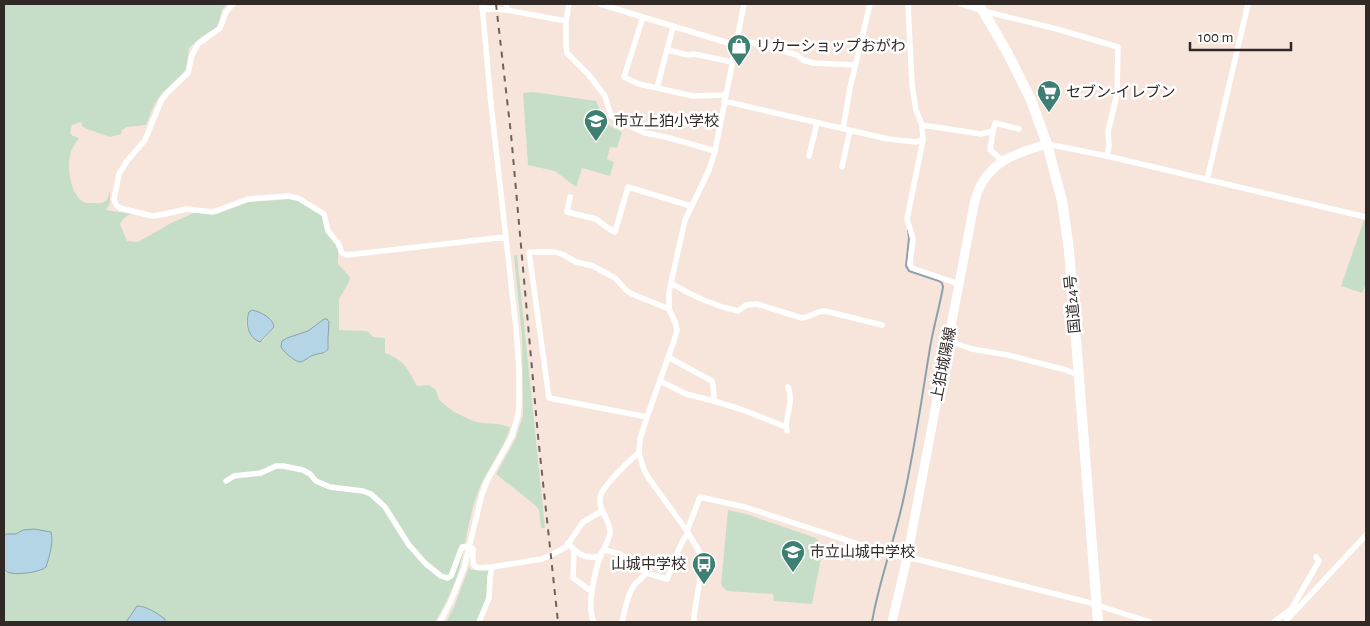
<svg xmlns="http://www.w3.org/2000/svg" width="1370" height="626" font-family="'Alegreya Sans','Noto Sans JP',sans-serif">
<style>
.green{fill:#c6dec7;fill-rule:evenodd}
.water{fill:#b3d5e6;stroke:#8ca1ac}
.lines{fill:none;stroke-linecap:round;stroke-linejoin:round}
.stream{stroke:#8ca1ac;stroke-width:2}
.street{stroke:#fff;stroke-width:5.5}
.primary{stroke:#fff;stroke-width:9}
.highway{stroke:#fff;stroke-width:10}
.rail{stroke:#6c625d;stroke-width:2;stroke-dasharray:6 6;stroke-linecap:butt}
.labels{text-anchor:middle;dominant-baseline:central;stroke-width:5;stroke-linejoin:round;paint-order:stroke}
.poi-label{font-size:15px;fill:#302926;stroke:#fff;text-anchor:start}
.street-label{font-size:15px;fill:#302926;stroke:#fff}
</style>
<rect width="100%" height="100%" fill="#f7e5dc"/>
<path class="green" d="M4 4H227L222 10 219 22 216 28 201 37 189 48 186 69 182 74 162 93 154 105 146 125 127 127 122 130 121 134 110 137 87 129 82 126 81 122 72 125 70 133 73 136 79 138C75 144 71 149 70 156 67 169 71 198 86 203 89 203 91 203 94 203 98 203 103 204 106 201 108 199 109 193 110 190V203L106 210 132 214C126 216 123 218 120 224L127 241 138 242 171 223 196 212 217 214 249 202 291 199 298 201 322 216 338 246V264L350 277 349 282 339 299V330L367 331 373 337 385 338V353C404 360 408 369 417 386L429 385 436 390 439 400 454 412 473 421 481 423 498 424 510 427C504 450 486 469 478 492 469 516 466 542 460 566 455 586 445 605 435 622H165L166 620 135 608 126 622H4V570L8 573 46 567 52 541 51 532 34 529 23 530 17 534H4ZM252 310 265 316 273 322 274 327 263 341C259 338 251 334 248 330 244 324 247 315 252 310ZM324 319 328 331V349L325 353 311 355 301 362H298L283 350Z
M533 92 596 101 606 124 622 132 617 148 610 147 607 159 614 162 610 176 582 168 576 187 555 171 528 165 523 93Z
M1364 220H1366V283L1362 293 1341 286Z
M517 255 545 528H541L539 510 535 505 496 474 516 438 523 415V407L522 337 514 256Z
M728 510 746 514 816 538 823 548 812 604 774 601 773 594 727 591 721 585Z
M469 567 471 570H489C486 580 489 585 487 595 486 604 481 613 477 622H446L454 607Z"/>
<path class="water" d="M252 310C261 312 273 318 274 327L260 342C248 337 245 324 249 312Z
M324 319H327L329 322 328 338V349C325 354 320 353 314 355 309 356 304 362 300 362 295 362 283 351 281 347L282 341 287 338 308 331Z
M34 529 51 532C54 542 49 557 46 567 41 572 18 575 11 573 8 573 6 571 4 569V534H16L23 530Z
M137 606C146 606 157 613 165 619V622H126Z"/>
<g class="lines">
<path class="stream" d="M872 622C879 581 894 542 903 501 914 453 921 403 929 354 932 332 939 310 943 287L942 283 939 281 909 271 906 266 909 238 908 230"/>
<path class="street" d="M233 4 226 12 220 28 198 44 192 55 188 73 167 93 161 101 145 140 127 161 119 174 114 199 116 205 120 208 152 216 165 214 186 209 213 212 248 199 288 196 298 198 324 214 328 231 338 243 342 253 347 255 506 237
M506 4 507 10 566 21
M569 4 566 21V46L567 53 588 74 605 96 611 116 623 123 645 133 666 137 715 151
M600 4 735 45
M908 4 912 85 916 110 922 125 923 140 907 219 913 239 910 264 912 268 959 284
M961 4 983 11 1057 29 1118 47 1117 94 1108 132 1109 146 1107 156
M482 8 507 10
M643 17 624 77 639 84 693 96 725 95
M736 38 797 55 803 60 813 63 855 65
M668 50 688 55 694 54 732 62
M657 88 673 27
M724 101 888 139 916 142 923 140
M922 125 981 134 993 131 990 150 1003 161
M843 129 850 88 870 4
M993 131 995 123 1019 129
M1047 144 1107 156 1366 217
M809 156 817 123
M842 167 850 130
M1207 180 1248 4
M570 197 567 212 596 219 608 228 615 232 628 187 691 206
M671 283C692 296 714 306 738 311L746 305 757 304 802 318C810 317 817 311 825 311L882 325
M949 341 972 349 1008 355 1066 370 1078 375
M668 357 712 381 713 384 714 401
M660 381 686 394 714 401 743 410 786 427
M647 417 549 398 529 252H555L564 255 576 262 593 266 615 278 626 290 632 294 669 309
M787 431C783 422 795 401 788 387
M226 481 234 476 261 473 276 466H283L303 470 310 474 316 481 330 487 363 491 371 494 385 507 409 545 426 564 441 576 447 578 451 576 462 547 469 546 473 549C472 569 473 569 492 567
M687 531 700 497 745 507 895 556 916 559 1087 602 1150 622
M568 543C577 554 586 560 601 556
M604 550 620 554 646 573 667 579C674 564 677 547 688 533
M574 551 573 578 591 591
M440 622 451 601 464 568 482 494 488 479 512 436 518 415 519 407V369L516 328 491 104 482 4
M479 622 489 598 490 577 492 567 542 559 551 555 566 547 583 522 602 511
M594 622C586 608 595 570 601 554 604 547 609 541 610 533 611 518 594 508 602 492 608 482 629 460 639 453
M622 622C624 612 629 592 635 584 639 580 642 579 646 573
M694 622V615L702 567 700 553 687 531 650 480 644 470 639 453 640 439 647 417 674 341 677 330 675 322 669 309V292L685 220 709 170 715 151 744 4
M1274 622 1290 610 1293 606 1319 561 1316 557
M1285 622 1366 535"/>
<path class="primary" d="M892 622 907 558 973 210C974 204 976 197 978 191 991 160 1017 153 1047 144"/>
<path class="highway" d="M977 4 983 11 1007 52 1031 100 1047 144 1062 201 1069 250 1098 622"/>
<path class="rail" d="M496 4 511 134 538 436 558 622"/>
</g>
<defs>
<g id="shop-pin" transform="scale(1.25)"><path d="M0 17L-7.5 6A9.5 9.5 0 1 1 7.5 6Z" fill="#3d7f71" stroke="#fff"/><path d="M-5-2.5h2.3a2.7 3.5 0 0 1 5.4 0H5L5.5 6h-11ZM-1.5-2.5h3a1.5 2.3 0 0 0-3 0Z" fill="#fff"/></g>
<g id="supermarket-pin" transform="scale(1.25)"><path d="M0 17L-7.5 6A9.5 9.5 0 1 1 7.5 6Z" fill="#3d7f71" stroke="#fff"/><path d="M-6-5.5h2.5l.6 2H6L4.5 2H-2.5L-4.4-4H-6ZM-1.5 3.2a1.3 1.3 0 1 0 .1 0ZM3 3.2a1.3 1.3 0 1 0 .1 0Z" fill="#fff"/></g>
<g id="school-pin" transform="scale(1.25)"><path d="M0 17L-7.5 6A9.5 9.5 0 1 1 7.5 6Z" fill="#3d7f71" stroke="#fff"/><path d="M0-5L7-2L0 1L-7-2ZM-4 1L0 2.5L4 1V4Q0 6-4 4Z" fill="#fff"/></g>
<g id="bus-pin" transform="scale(1.25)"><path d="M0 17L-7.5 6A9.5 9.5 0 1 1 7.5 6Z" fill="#3d7f71" stroke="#fff"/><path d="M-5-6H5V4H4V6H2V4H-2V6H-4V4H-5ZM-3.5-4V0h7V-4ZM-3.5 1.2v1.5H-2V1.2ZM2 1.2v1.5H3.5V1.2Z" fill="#fff"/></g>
</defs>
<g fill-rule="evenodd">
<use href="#shop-pin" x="739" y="46"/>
<use href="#supermarket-pin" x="1049" y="92"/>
<use href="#school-pin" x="596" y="121"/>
<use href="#school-pin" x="793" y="552"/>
<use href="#bus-pin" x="704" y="564"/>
</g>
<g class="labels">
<g class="poi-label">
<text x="756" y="46">リカーショップおがわ</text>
<text x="1066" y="92">セブン-イレブン</text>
<text x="614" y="121">市立上狛小学校</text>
<text x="810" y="552">市立山城中学校</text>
<text x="686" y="564" text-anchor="end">山城中学校</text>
</g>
<g class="street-label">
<text transform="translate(1073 304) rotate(-95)">国道24号</text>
<text transform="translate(944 364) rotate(-79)">上狛城陽線</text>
</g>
</g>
<rect width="1370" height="626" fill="none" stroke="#302926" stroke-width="10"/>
<path d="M1190 42v8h101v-8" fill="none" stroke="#302926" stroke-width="2.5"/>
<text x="1198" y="42" font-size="15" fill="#302926" stroke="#ffffff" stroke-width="4" paint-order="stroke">100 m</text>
</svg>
